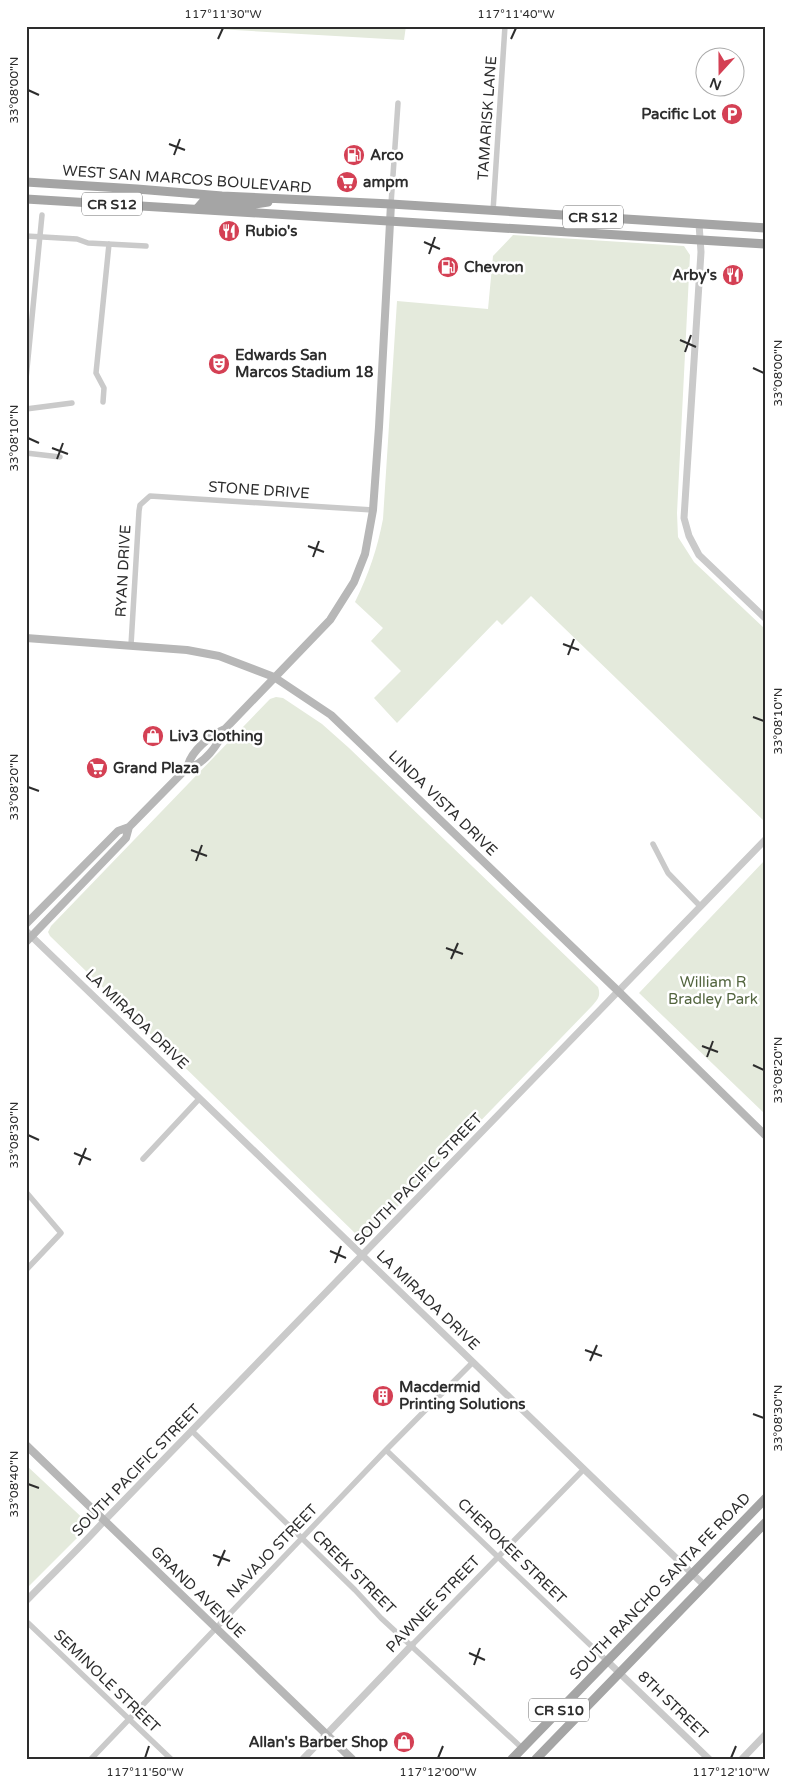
<svg xmlns="http://www.w3.org/2000/svg" width="792" height="1785" font-family="'Varela Round',sans-serif">
<style>
.green{fill:#e4eadc}
.lines{fill:none;stroke-linecap:round;stroke-linejoin:round}
.minor{stroke:#cacaca;stroke-width:5.5}
.tertiary{stroke:#cacaca;stroke-width:7}
.secondary{stroke:#b7b7b7;stroke-width:8}
.primary{stroke:#a5a5a5;stroke-width:9}
.ticks{fill:none;stroke:#2d2d2d;stroke-width:2}
.labels{text-anchor:middle;dominant-baseline:central;stroke-width:5;stroke-linejoin:round;paint-order:stroke}
.shield{fill:#fff;stroke:#6c6c6c;stroke-width:1}
.shield-label{font-size:14px;font-weight:bold;fill:#2d2d2d}
.poi-label{font-size:15px;font-weight:bold;fill:#2d2d2d;stroke:#fff;text-anchor:start}
.street-label{font-size:15px;fill:#2d2d2d;stroke:#fff}
.park-label{font-size:15px;fill:#53653f;stroke:#fff}
.neatline{fill:none;stroke:#2d2d2d;stroke-width:2}
.ticks-label{font-size:12px;text-anchor:middle;fill:#2d2d2d}
</style>
<rect width="100%" height="100%" fill="#fff"/>
<path class="green" d="M201 26H406L404 40 201 28Z
M513 235 684 246 690 255 677 513 678 537 694 562 766 630V823L531 596 502 625 497 620 397 723 374 698 401 671 371 641 383 628 355 602C369 573 377 550 383 519L397 301 488 309 493 256Z
M276 697 283 698 322 724 349 748 598 987C601 996 598 999 592 1006L368 1237H359L50 936 48 932 51 926 270 699Z
M766 859V1115L639 993Z
M26 1465 90 1525 26 1589Z"/>
<g class="lines">
<path class="minor" d="M391 204 398 103
M493 211 505 26
M26 236 77 239 88 243 146 246
M26 379 42 215
M103 402 104 388 96 373 109 244
M26 409 72 403
M26 453 60 457
M131 645 139 511 140 505 150 496 373 510
M653 844 668 873 700 906
M143 1159 199 1099
M26 1192 61 1233 26 1270
M192 1431 355 1590 381 1618 522 1748
M386 1450 606 1660
M26 1621 171 1759
M412 1645 584 1469
M91 1759 386 1450 473 1362"/>
<path class="tertiary" d="M699 224 701 252 684 518 689 536 699 555 766 619
M26 931 704 1585
M26 1601C52 1574 79 1549 104 1521L766 839
M606 1660 709 1759
M303 1759 412 1645
M742 1759 766 1734"/>
<path class="secondary" d="M26 638 187 650 219 656 274 677 331 715 618 991 766 1136
M187 768C204 765 218 745 225 729L330 620 354 582 365 554 373 510 379 427 391 204
M26 924 118 831 129 827 187 768C191 751 209 736 225 729
M26 942 126 838 129 827
M26 1445 352 1759"/>
<path class="primary" d="M26 182 137 189 222 196 391 204 766 228
M26 199 766 244
M197 209 203 202 249 205 268 202
M512 1759 766 1498
M536 1759 766 1522"/>
</g>
<path class="ticks" d="M218 39 223 28M511 39 516 28M28 90 39 95M169 144 185 150M174 155 180 139M424 242 440 249M429 254 435 237M680 340 696 347M685 352 691 335M753 368 764 373M28 438 39 443M52 448 68 454M57 459 63 443M308 546 324 552M313 557 319 541M563 644 579 650M568 655 574 639M753 717 764 721M28 787 39 791M191 850 207 856M196 861 202 845M446 948 463 954M451 959 458 943M702 1046 718 1052M707 1057 713 1041M753 1065 764 1070M28 1135 39 1140M74 1153 91 1160M79 1165 86 1148M330 1251 346 1258M335 1263 341 1246M585 1350 602 1356M590 1361 597 1345M753 1414 764 1418M28 1484 39 1488M213 1555 230 1561M218 1566 225 1550M469 1653 485 1660M474 1665 480 1648M145 1758 149 1746M438 1758 443 1746M731 1758 736 1746"/>
<defs>
<g id="parking-disc" transform="scale(1.125)"><circle r="9.5" fill="#d44054" stroke="#fff"/><path d="M-3.5-5.5H1a3.5 3.5 0 0 1 0 7H-1V5.5H-3.5ZM-1-3.4V-.6H.8a1.4 1.4 0 0 0 0-2.8Z" fill="#fff"/></g>
<g id="fuel-disc" transform="scale(1.125)"><circle r="9.5" fill="#d44054" stroke="#fff"/><path d="M-5.5-6h7V0h2V4h1.3V-2.5L3-4.5l.8-.8L6-3V5H2.5V1h-1V6h-7ZM-4.2-4.7v3.2H.2V-4.7Z" fill="#fff"/></g>
<g id="supermarket-disc" transform="scale(1.125)"><circle r="9.5" fill="#d44054" stroke="#fff"/><path d="M-6-5.5h2.5l.6 2H6L4.5 2H-2.5L-4.4-4H-6ZM-1.5 3.2a1.3 1.3 0 1 0 .1 0ZM3 3.2a1.3 1.3 0 1 0 .1 0Z" fill="#fff"/></g>
<g id="restaurant-disc" transform="scale(1.125)"><circle r="9.5" fill="#d44054" stroke="#fff"/><path d="M-5-6h1v4h1v-4h1v4h1v-4h1v5L-1.5 .5V6h-2V.5L-5-1ZM5-6V6H3V1.5H1.5Q1.5-4 5-6Z" fill="#fff"/></g>
<g id="theatre-disc" transform="scale(1.125)"><circle r="9.5" fill="#d44054" stroke="#fff"/><path d="M-5-5.5Q0-4 5-5.5V0Q5 5 0 6Q-5 5-5 0ZM-3.3-2.5H-1v1.5H-3.3ZM1-2.5H3.3v1.5H1ZM-2.8 1Q0 5.5 2.8 1Z" fill="#fff"/></g>
<g id="shop-disc" transform="scale(1.125)"><circle r="9.5" fill="#d44054" stroke="#fff"/><path d="M-5-2.5h2.3a2.7 3.5 0 0 1 5.4 0H5L5.5 6h-11ZM-1.5-2.5h3a1.5 2.3 0 0 0-3 0Z" fill="#fff"/></g>
<g id="building-disc" transform="scale(1.125)"><circle r="9.5" fill="#d44054" stroke="#fff"/><path d="M-4-6H4V6H1V3H-1V6H-4ZM-2.5-4.3h1.7v1.8h-1.7ZM.8-4.3h1.7v1.8H.8ZM-2.5-1h1.7V.8h-1.7ZM.8-1h1.7V.8H.8Z" fill="#fff"/></g>
</defs>
<g fill-rule="evenodd">
<use href="#parking-disc" x="732" y="114"/>
<use href="#fuel-disc" x="354" y="155"/>
<use href="#supermarket-disc" x="347" y="182"/>
<use href="#restaurant-disc" x="229" y="231"/>
<use href="#fuel-disc" x="448" y="267"/>
<use href="#restaurant-disc" x="733" y="275"/>
<use href="#theatre-disc" x="219" y="364"/>
<use href="#shop-disc" x="153" y="736"/>
<use href="#supermarket-disc" x="97" y="768"/>
<use href="#building-disc" x="383" y="1396"/>
<use href="#shop-disc" x="404" y="1742"/>
</g>
<g class="labels">
<g class="shield">
<rect x="82" y="192.5" width="60" height="23" rx="4"/>
<rect x="563" y="205.5" width="60" height="23" rx="4"/>
<rect x="529" y="1698.5" width="60" height="23" rx="4"/>
</g>
<g class="shield-label">
<text x="112" y="204">CR S12</text>
<text x="593" y="217">CR S12</text>
<text x="559" y="1710">CR S10</text>
</g>
<g class="poi-label">
<text x="716" y="114" text-anchor="end">Pacific Lot</text>
<text x="370" y="155">Arco</text>
<text x="363" y="182">ampm</text>
<text x="245" y="231">Rubio's</text>
<text x="464" y="267">Chevron</text>
<text x="717" y="275" text-anchor="end">Arby's</text>
<text x="235" y="355">Edwards San<tspan x="235" dy="17">Marcos Stadium 18</tspan></text>
<text x="169" y="736">Liv3 Clothing</text>
<text x="113" y="768">Grand Plaza</text>
<text x="399" y="1387">Macdermid<tspan x="399" dy="17">Printing Solutions</tspan></text>
<text x="388" y="1742" text-anchor="end">Allan's Barber Shop</text>
</g>
<g class="street-label">
<text transform="translate(487 118) rotate(-86)">TAMARISK LANE</text>
<text transform="translate(187 179) rotate(4)">WEST SAN MARCOS BOULEVARD</text>
<text transform="translate(259 490) rotate(4)">STONE DRIVE</text>
<text transform="translate(123 571) rotate(-87)">RYAN DRIVE</text>
<text transform="translate(443 803) rotate(44)">LINDA VISTA DRIVE</text>
<text transform="translate(137 1019) rotate(44)">LA MIRADA DRIVE</text>
<text transform="translate(418 1179) rotate(-46)">SOUTH PACIFIC STREET</text>
<text transform="translate(428 1300) rotate(44)">LA MIRADA DRIVE</text>
<text transform="translate(136 1470) rotate(-46)">SOUTH PACIFIC STREET</text>
<text transform="translate(272 1551) rotate(-46)">NAVAJO STREET</text>
<text transform="translate(512 1551) rotate(44)">CHEROKEE STREET</text>
<text transform="translate(354 1572) rotate(45)">CREEK STREET</text>
<text transform="translate(660 1586) rotate(-46)">SOUTH RANCHO SANTA FE ROAD</text>
<text transform="translate(198 1592) rotate(44)">GRAND AVENUE</text>
<text transform="translate(433 1604) rotate(-46)">PAWNEE STREET</text>
<text transform="translate(107 1681) rotate(44)">SEMINOLE STREET</text>
<text transform="translate(673 1705) rotate(44)">8TH STREET</text>
</g>
<g class="park-label">
<text x="713" y="982">William R<tspan x="713" dy="17">Bradley Park</tspan></text>
</g>
</g>
<rect width="792" height="1785" fill="none" stroke="#ffffff" stroke-width="55"/>
<g transform="translate(720 72) rotate(201)"><circle r="24" fill="#ffffff" stroke="#ababab"/>
<path d="M0-4L9 19L0 12L-9 19Z" fill="#d44054"/>
<text y="-8" font-size="14" font-weight="bold" text-anchor="middle" fill="#2d2d2d">N</text>
</g>
<rect x="28" y="28" width="736" height="1730" class="neatline"/>
<g class="ticks-label">
<text x="223" y="18">117°11'30"W</text>
<text x="516" y="18">117°11'40"W</text>
<text transform="translate(14 90) rotate(-90)" y="4">33°08'00"N</text>
<text transform="translate(778 373) rotate(-90)" y="4">33°08'00"N</text>
<text transform="translate(14 438) rotate(-90)" y="4">33°08'10"N</text>
<text transform="translate(778 721) rotate(-90)" y="4">33°08'10"N</text>
<text transform="translate(14 787) rotate(-90)" y="4">33°08'20"N</text>
<text transform="translate(778 1070) rotate(-90)" y="4">33°08'20"N</text>
<text transform="translate(14 1135) rotate(-90)" y="4">33°08'30"N</text>
<text transform="translate(778 1418) rotate(-90)" y="4">33°08'30"N</text>
<text transform="translate(14 1484) rotate(-90)" y="4">33°08'40"N</text>
<text x="145" y="1776">117°11'50"W</text>
<text x="438" y="1776">117°12'00"W</text>
<text x="731" y="1776">117°12'10"W</text>
</g>
</svg>
